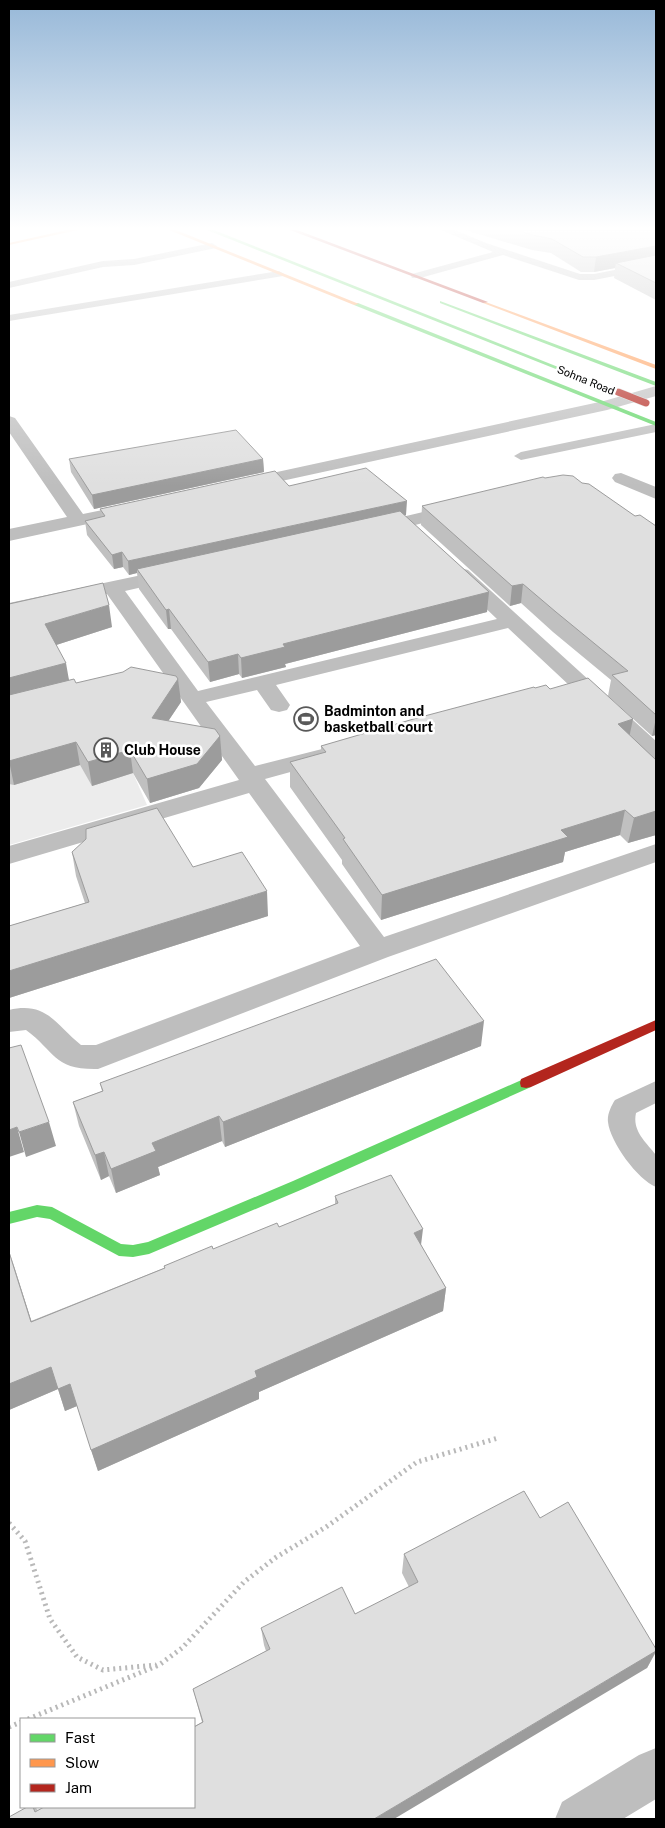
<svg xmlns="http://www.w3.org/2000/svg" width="665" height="1828" font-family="'Public Sans',sans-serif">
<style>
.green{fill:#ececec}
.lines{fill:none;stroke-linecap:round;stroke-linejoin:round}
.path{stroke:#b9b9b9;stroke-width:5;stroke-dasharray:2 4;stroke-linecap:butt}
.lane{fill:#bebebe;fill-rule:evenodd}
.street{fill:#bebebe;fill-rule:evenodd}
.fast{fill:#63d668;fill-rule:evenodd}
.slow{fill:#ff974d;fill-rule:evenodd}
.jam{fill:#b3261e;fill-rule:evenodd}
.jam-bridge-casing{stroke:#dbdbdb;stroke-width:8;stroke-linecap:butt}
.jam-bridge{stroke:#b3261e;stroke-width:7}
.wall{fill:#c0c0c0}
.shaded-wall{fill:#9c9c9c}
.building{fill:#dfdfdf;stroke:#9c9c9c}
.labels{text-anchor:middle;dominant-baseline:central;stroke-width:5;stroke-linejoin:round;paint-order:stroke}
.far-street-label{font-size:11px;fill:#000;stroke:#fff}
.poi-label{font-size:14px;font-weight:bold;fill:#000;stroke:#fff;text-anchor:start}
</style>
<rect width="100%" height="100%" fill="#fff"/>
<path class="green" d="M80 765 92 785 133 773 147 805 9 845V784H14Z"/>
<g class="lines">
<path class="path" d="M9 1523 25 1541 50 1619 77 1657 103 1670 156 1665
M28 1719 159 1665 182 1648 244 1582 275 1558 326 1527 417 1462 498 1438
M9 1727 21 1722"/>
<path class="lane" d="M441 230H455L486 243 580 274H594L656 262V268L594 280H579L503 255 420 278H412L411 276 412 274 493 252Z
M212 243 217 246 216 248 134 265 103 267 9 288V282L103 261 134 259Z
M279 271 284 274 283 276 9 321V315Z
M656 424V432L521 460 514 456 521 452Z
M656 1081V1103L636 1113C632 1131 646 1142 656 1155V1187C638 1180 610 1142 608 1122 607 1115 611 1106 615 1100Z"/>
<path class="street" d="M656 386V396L607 410 245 489 239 488 236 484 239 480 245 479 604 401Z
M9 416 15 418 83 514 137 503 143 504 146 508 143 512 9 541V529L67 517 9 432Z
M621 473 656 487V499L615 482 612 478 615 474Z
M457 504 463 505 466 509 463 513 375 535 368 533 366 529 368 525Z
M175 568 182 570 185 574 182 578 125 591 198 691 497 619 454 578 451 574 454 570 461 568 468 570 656 741V761L648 759 508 628 276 685 290 705 287 710 279 712 271 710 257 690 206 702 255 766 326 748 334 750 338 755 334 760 265 779 384 937 656 844V862L388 957 98 1069C53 1070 56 1052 26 1030L9 1032V1010C47 1001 56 1025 81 1045H96L360 946 249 793 9 864V846L239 780 107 594 9 615V603Z
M656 1748V1799L623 1819H555L562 1802 639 1755Z"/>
<path class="fast" d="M207 230H214L621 392 616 393Z
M440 301 656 382V386L440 303Z
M354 303H358L656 422V426L354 305Z
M526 1078 531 1079 532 1083 531 1087 303 1189 149 1254 133 1257 119 1256 50 1219 37 1217 9 1224V1212L37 1205 52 1207 121 1244 133 1245 148 1242 293 1181Z"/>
<path class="slow" d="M67 230H78L9 245V243Z
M169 230H176L359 304 354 305Z
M483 301 656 365V369L483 303Z"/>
<path class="jam" d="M290 230H297L488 302 483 303Z
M656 1020V1030L531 1087 526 1088 521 1087 520 1083 521 1079Z"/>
<g class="jam-bridge-casing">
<path id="jam-bridge" d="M618 392 646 403"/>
</g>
<use href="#jam-bridge" class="jam-bridge"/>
</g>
<path class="wall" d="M465 230H656V300L614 278 615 268 594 272H581L551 253 532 250Z
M69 459H263L264 472 94 509 71 472Z
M545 478 582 483 635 516 656 526V735L652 736 608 696 611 680 553 632 521 603 510 606 421 525 422 506Z
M289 486 406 515H404L489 592 487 612 285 664 286 667 242 678 239 674 210 682 171 629H168L139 589 137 573 129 575 123 567 114 569 87 535 85 521 101 517 100 509Z
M9 604 112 627 56 645 69 680 76 683 178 679 181 702 168 721 220 736 222 760 199 788 150 803 133 773 92 786 80 765 14 785 9 784Z
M535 688 550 689 630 735 656 760V835L628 843 620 835 565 852 563 862 381 920 342 864V860L290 787V762L321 753V746Z
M72 852 193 867 268 916 9 998V926L85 903 76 876Z
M481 1046 225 1147 222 1141 158 1167 160 1175 116 1193 109 1176 101 1180 79 1126 73 1102 102 1091 100 1083Z
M335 1196 421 1245 446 1288 443 1311 259 1392V1399L98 1471 77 1406 65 1411 58 1389 9 1410V1251L31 1321 164 1268V1266L279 1227 335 1204Z
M540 1518 656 1649V1652L647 1668 9 1819 35 1807 38 1810 202 1722 193 1689 266 1651 264 1645 261 1628 355 1614 409 1587 402 1573 404 1554Z"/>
<path class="shaded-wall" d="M656 246V261L616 263 615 268 594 272 596 257Z
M263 459 264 472 94 509 92 495Z
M407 501 406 515 139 573 137 569V573L129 575 128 561Z
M122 552 123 567 114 569 112 555Z
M523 584 521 603 510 606 512 586Z
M489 592 487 612 285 664 286 667 242 678 241 658 283 644Z
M109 605 112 627 50 647 45 624Z
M169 609 171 629H168L166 610Z
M238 654 239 674 210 682 208 662Z
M66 663 70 686 9 702V678Z
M178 679 181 702 155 741 152 718Z
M656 718V735L652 736Z
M633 719 628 743 618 724Z
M220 736 222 760 199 788 150 803 147 779Z
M76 742 80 765 14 785 9 761Z
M130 750 133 773 92 786 88 762Z
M625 810 620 835 565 852 563 862 381 920 382 895 561 830Z
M656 811V835L628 843 634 818Z
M267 891 268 916 9 998V971Z
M484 1021 481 1046 225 1147 223 1122Z
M219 1116 222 1141 158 1167 160 1175 116 1193 111 1169 152 1143Z
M49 1122 56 1146 26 1157 19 1132Z
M17 1127 24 1152 9 1157V1130Z
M104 1152 109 1176 101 1180 95 1155Z
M423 1229 420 1253 414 1233Z
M9 1251 15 1269 39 1345 31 1322Z
M446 1288 443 1311 259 1392V1399L98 1471 91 1450 255 1371Z
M51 1367 70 1384 77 1406 65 1411 58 1389 9 1410V1384Z
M656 1651 647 1668 394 1819H374Z"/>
<path class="building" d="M516 230H656V246L596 257H583L552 239 533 235Z
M656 255V283L616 263Z
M236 430 263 459 92 495 69 459Z
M366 468 407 501 128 561 122 552 112 555 85 521 105 516 100 509 275 471 289 486Z
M563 475 573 476 582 483 589 484 635 516 640 515 656 526V715L612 675 628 671 556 612 523 584 512 586 422 506 543 477 545 478Z
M400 511 489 592 283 644 285 647 241 658 238 654 208 662 169 609 166 610 137 569Z
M103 583 109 605 45 624 66 663 9 678V604Z
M131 667 176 676 178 679 152 718 215 729 220 736 197 764 147 779 130 750 88 762 76 742 9 761V695L74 679 76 683 123 672Z
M588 678 633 719 618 724 656 760V811L634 818 625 810 561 830 568 837 382 895 343 839 345 838 290 762 326 752 321 746 417 718 534 687 535 688 546 685 550 689Z
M157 808 193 867 242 852 267 891 9 971V926L89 902 72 852 86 839V829Z
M436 959 484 1021 223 1122 219 1116 152 1143 156 1151 111 1169 104 1152 95 1155 73 1102 103 1091 100 1083Z
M21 1045 49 1122 19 1132 17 1127 9 1130V1048Z
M391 1175 423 1229 414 1233 446 1288 255 1371 257 1377 91 1450 70 1384 58 1389 51 1367 9 1384V1252L31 1322 165 1268 164 1266 212 1246 213 1249 277 1223 279 1227 338 1203 335 1196Z
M524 1491 540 1518 568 1502 656 1649V1651L374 1819H9V1817L27 1807H33L35 1812 44 1807H194V1727L203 1722 193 1689 270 1649 261 1628 342 1587 355 1614 418 1582 404 1554Z"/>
<linearGradient id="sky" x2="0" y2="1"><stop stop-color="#97b8d8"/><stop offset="0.47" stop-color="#fff"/><stop offset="1" stop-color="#fff" stop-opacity="0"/></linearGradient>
<rect width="665" height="486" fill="url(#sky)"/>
<defs>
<g id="stadium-ring" transform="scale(1.25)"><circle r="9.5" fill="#fff" stroke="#595959" stroke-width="1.5"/><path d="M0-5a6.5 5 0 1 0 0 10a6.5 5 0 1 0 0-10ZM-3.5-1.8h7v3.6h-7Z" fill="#595959"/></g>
<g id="building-ring" transform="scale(1.25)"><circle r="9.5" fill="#fff" stroke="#595959" stroke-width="1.5"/><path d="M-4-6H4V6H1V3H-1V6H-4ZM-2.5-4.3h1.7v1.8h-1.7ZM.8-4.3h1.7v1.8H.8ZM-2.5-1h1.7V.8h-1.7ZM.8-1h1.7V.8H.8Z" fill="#595959"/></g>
</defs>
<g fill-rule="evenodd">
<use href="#stadium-ring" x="306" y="719"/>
<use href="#building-ring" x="106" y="750"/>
</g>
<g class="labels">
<g class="far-street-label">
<text transform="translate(586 380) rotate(22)">Sohna Road</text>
</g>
<g class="poi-label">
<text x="324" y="711">Badminton and<tspan x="324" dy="16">basketball court</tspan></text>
<text x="124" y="750">Club House</text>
</g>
</g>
<rect width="665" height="1828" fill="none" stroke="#000000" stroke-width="20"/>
<rect x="20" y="1718" width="175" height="90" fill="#ffffff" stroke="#999999"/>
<rect x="30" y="1734" width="25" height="8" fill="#63d668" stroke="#999999"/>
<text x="65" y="1743" font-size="15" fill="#000000">Fast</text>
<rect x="30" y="1759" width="25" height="8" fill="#ff974d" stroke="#999999"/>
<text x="65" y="1768" font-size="15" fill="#000000">Slow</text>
<rect x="30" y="1784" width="25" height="8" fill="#b3261e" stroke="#999999"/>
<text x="65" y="1793" font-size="15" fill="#000000">Jam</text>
</svg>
